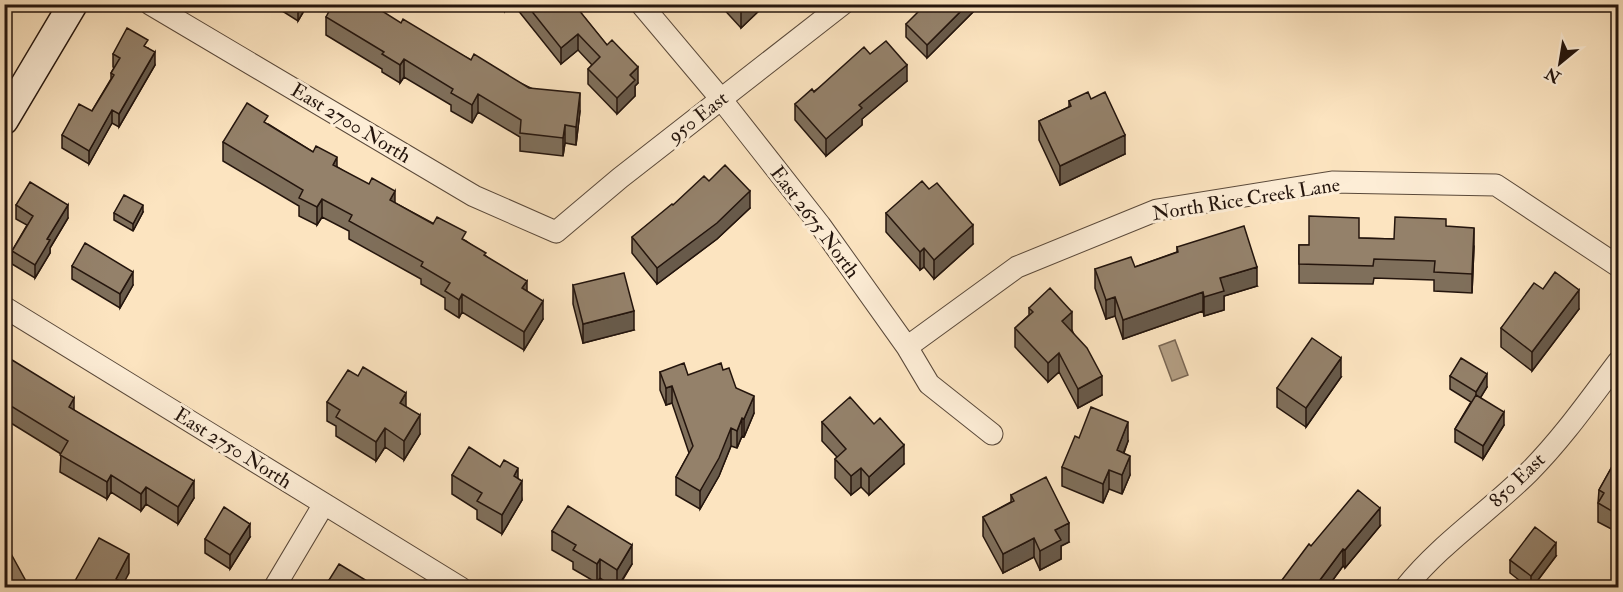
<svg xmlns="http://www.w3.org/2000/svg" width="1623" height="592" font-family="'IM FELL Double Pica',serif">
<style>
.water{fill:#b39e83;stroke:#7a6754;stroke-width:1.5}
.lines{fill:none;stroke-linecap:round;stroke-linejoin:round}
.minor-casing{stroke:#5a493a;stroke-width:23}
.secondary-casing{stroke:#24150d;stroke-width:31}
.minor{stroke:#fdedd6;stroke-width:21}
.secondary{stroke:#fdedd6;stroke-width:28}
.wall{fill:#7f6f5b;stroke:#24150d;stroke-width:1.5}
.shaded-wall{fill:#685a4a;stroke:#24150d;stroke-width:1.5}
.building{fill:#94816a;stroke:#24150d;stroke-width:1.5}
.labels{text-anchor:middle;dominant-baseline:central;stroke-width:6;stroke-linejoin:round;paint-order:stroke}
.street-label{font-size:20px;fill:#24150d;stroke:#fdedd6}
</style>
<rect width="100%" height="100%" fill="#fce4c0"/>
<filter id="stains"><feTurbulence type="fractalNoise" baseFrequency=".00333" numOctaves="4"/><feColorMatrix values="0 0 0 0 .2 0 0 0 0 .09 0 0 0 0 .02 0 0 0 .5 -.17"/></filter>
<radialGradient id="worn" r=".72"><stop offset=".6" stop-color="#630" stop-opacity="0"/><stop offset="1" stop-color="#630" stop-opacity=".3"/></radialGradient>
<path class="water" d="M1175 340 1188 375 1172 381 1159 346Z"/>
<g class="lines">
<g class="minor-casing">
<path id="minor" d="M150 4 474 196 556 232 620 178 843 4
M641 4 721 99 820 225 907 347 929 384 992 434
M4 307 461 588
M907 347 1017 267 1157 210 1332 182 1496 185 1618 266
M274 588 324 504
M1405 588C1441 543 1489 512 1529 472 1562 439 1590 399 1618 362"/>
</g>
<g class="secondary-casing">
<path id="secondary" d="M4 120 73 4"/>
</g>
<use href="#minor" class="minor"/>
<use href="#secondary" class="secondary"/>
</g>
<path class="wall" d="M271 4H308L298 21Z
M495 4H509L505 11Z
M513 4H575V6L638 83 635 86V96L617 114 588 84V69L592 65 578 50 561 64Z
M719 4H766L741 28Z
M981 4 927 58 906 37V24Z
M326 17 401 23 471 60 580 111 576 145 565 143 563 156 520 151V137L478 112 472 123 451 111V105L404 77 400 83 382 72V69L326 35Z
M148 48 155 65 119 127 112 123 89 164 62 148V135L92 111 111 79V73L114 68 113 67V54Z
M870 54 907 81 862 119V125L826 156 795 120V104Z
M1091 99 1125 154 1060 185 1039 140V121L1069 107V101Z
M268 124 395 203 466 241 486 256 527 291 543 319 524 350 462 312 459 318 445 309V298L421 284V279L349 239V231L322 217 317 225 299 216V206L223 161V142Z
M709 181 750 208 717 239 657 284 632 253V237L673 205Z
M1618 182V205L1617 204V185Z
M16 205 68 218 50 248V253L35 278 12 264V251L27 225 16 219Z
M143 212 133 231 114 220V213Z
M886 213 973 244 934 279 924 267 920 270 886 232Z
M1446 226 1474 246 1472 293 1434 291V280L1374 278 1373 284 1299 283V245H1309L1359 238 1394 239Z
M1177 247 1257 286 1224 296V310L1204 316 1203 311 1123 339 1115 316 1106 319 1095 288V269L1135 267 1177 252Z
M72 266 133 285 120 308 72 279Z
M573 285 634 330 583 343 573 304Z
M1543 289 1579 309 1532 371 1501 347V328Z
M1029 308 1072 330 1102 395 1078 408 1059 372 1048 382 1015 347V328L1029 315Z
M4 355 74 410 194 498 178 524 146 504 141 511 111 492 107 499 60 472 61 454 6 420V415L4 414Z
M723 370 754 413 744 437 742 436 737 448 731 446 719 476 700 509 676 495V477L689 453 672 403 666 405 660 390V372L688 375Z
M1450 376 1487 387 1480 398 1504 425 1483 459 1455 442V429L1471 402 1450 389Z
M1341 377 1306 427 1277 407V388Z
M327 402 406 407 420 434 404 460 385 447 376 461 336 436V426L327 421Z
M822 422 904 464 869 495 861 487 851 495 835 478V459L837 457 822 441Z
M1128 441 1124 453 1130 475 1122 494 1109 489 1103 503 1062 486V467Z
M1618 456V530L1617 532 1598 522V503L1599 490Z
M452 475 518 479 522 500 502 534 477 519V510L452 494Z
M1011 495 1069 542 1061 546V559L1040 570 1034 557 1003 573 983 536V517L1011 502Z
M1380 526 1345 568 1343 566 1327 588H1276L1311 546Z
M552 531 632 564 618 588H615L600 578 597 583 573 569V562L552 550Z
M250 537 230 569 205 553V539Z
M1556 556 1532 588H1529L1510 573V560Z
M329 580 372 588H329Z"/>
<path class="shaded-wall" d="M300 4H308L298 21V8Z
M505 4H509L505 11Z
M748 4H766L741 28V11Z
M968 4H981L927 58V45Z
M578 34V50L561 64V48Z
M155 52V65L119 127V114Z
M404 59V77L400 83V65Z
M907 65V81L862 119V125L826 156V139L859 105Z
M638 67V83L635 86V96L617 114V98L630 75Z
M580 93V111L576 145V127Z
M478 94V112L472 123V105Z
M112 110V123L89 164V151Z
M565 125V143L563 156V138Z
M1125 135V154L1060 185V166Z
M337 157V175L333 165Z
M395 191V209L390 200Z
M750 191V208L717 239 657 284V268Z
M322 199V217L317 225V207Z
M68 205V218L50 248V253L35 278V265L47 239Z
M143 205V212L133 231V224Z
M973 225V244L934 279V260Z
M1474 228V246L1472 293V274Z
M924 248V267L920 270V252Z
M1257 267V286L1224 296V310L1204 316V297L1220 278Z
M133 272V285L120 308V294Z
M527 281V299L522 288Z
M1579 290V309L1532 371V352Z
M1203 292V311L1123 339V320Z
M462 294V312L459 318V300Z
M1115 297V316L1106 319V300Z
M543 301V319L524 350V332Z
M634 311V330L583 343V324Z
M1072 312V330L1062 340V321Z
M1059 353V372L1048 382V363Z
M1341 358V377L1306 427V408Z
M1487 374V387L1476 405V392Z
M1102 376V395L1078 408V389Z
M672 386V403L666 405V388Z
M406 393V412L400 403Z
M754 396V413L744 437V419Z
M74 398V415L69 407Z
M1504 412V425L1483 459V446Z
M420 415V434L404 460V441Z
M742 418V436L737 448V431Z
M1128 422V441L1117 469V450Z
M385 428V447L376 461V442Z
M731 428V446L719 476 700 509V491Z
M904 445V464L869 495V477Z
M1130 456V475L1122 494V475Z
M518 468V487L514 476Z
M861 468V487L851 495V476Z
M1109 470V489L1103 503V484Z
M111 475V492L107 499V482Z
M194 481V498L178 524V507Z
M522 481V500L502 534V515Z
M146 487V504L141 511V494Z
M1380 508V526L1345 568V550Z
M1618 512V530L1617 532V514Z
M1069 523V542L1061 546V559L1040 570V551L1055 530Z
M250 524V537L230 569V555Z
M1034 538V557L1003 573V554Z
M1556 543V556L1532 588H1531V576Z
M632 545V564L617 588V570Z
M1343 549V566L1327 588H1314Z
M129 554V573L121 588 116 579Z
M600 559V578L597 583V564Z
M27 583V588H18Z"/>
<path class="building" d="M292 4H300L298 8Z
M333 4H371L401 23 403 19 471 60 474 54 529 88 580 93 576 127 565 125 563 138 520 133 521 120 478 94 472 105 451 93 453 89 404 59 400 65 382 54 384 52 326 17Z
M526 4H574L607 45 612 40 638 67 630 75 635 80 617 98 588 69 600 57 578 34 561 48Z
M735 4H748L741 11Z
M926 4H968L927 45 906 24Z
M127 28 148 40 144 46 155 52 119 114 112 110 89 151 62 135 79 104 92 111 114 75 111 73 120 58 113 54Z
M886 41 907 65 859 105 862 108 826 139 795 104 812 89 814 92 864 47 870 54Z
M1088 92 1091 99 1105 92 1125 135 1060 166 1039 121 1071 106 1069 101Z
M247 103 268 116 264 122 313 152 316 146 337 157 333 165 369 184 372 178 395 191 390 200 433 224 437 217 466 232 462 239 486 253 484 255 527 281 522 288 543 301 524 332 462 294 459 300 445 291 450 283 421 266 423 262 349 221 352 215 322 199 317 207 299 198 303 190 223 142Z
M725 165 750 191 717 223 657 268 632 237 672 204 673 205 704 176 709 181Z
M922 181 929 189 937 183 973 225 934 260 924 248 920 252 886 213Z
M30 182 68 205 47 239 50 240 35 265 12 251 33 216 16 205Z
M124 195 143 205 133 224 114 213Z
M1309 216 1359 218V238L1394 239 1395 217 1446 219V226L1474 228 1472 274 1434 272 1435 261 1374 259 1373 266 1299 264V245H1309Z
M1244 226 1257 267 1220 278 1224 291 1204 297 1203 292 1123 320 1115 297 1106 300 1095 269 1131 257 1135 267 1178 252 1177 247Z
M85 243 133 272 120 294 72 266Z
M1555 272 1579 290 1532 352 1501 328 1534 283 1543 289Z
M624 273 634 311 583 324 573 285Z
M1050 288 1072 312 1062 321 1087 348 1102 376 1078 389 1059 353 1048 363 1015 328 1033 312 1029 308Z
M1312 338 1341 358 1306 408 1277 388Z
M4 355 74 398 69 407 194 481 178 507 146 487 141 494 111 475 107 482 60 455 68 441 6 403 8 399 4 397Z
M1461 358 1487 374 1476 392 1450 376Z
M684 363 688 375 721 363 723 370 729 368 736 388 754 396 744 419 742 418 737 431 731 428 719 458 700 491 676 477 693 446 672 386 666 388 660 372Z
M363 367 406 393 400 403 420 415 404 441 385 428 376 442 336 417 340 410 327 402 348 370 358 376Z
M1476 395 1504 412 1483 446 1455 429Z
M850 397 874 424 880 418 904 445 869 477 861 468 851 476 835 459 846 449 822 422Z
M1091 407 1128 422 1117 450 1130 456 1122 475 1109 470 1103 484 1062 467 1075 436 1079 438Z
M469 447 500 467 504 460 518 468 514 476 522 481 502 515 477 501 482 493 452 475Z
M1618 456V512L1617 514 1598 503 1604 493 1599 490Z
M1046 477 1069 523 1055 530 1061 540 1040 551 1034 538 1003 554 983 517 1014 501 1011 495Z
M1358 490 1380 508 1345 550 1343 549 1314 588H1276L1309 544 1311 546Z
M568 506 632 545 617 570 600 559 597 564 573 550 576 545 552 531Z
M224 507 250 524 230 555 205 539Z
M1535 527 1556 543 1531 576 1510 560Z
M99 538 129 554 116 579 132 588H71Z
M4 541 27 583 18 588H4Z
M339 564 372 584 370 587 371 588H334L335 584 329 580Z
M1495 581 1501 588H1489Z"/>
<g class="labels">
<g class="street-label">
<text transform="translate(698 117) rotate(-38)">950 East</text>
<text transform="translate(351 123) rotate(31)">East 2700 North</text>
<text transform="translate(1246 199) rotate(-9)">North Rice Creek Lane</text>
<text transform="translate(815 222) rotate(53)">East 2675 North</text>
<text transform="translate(233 448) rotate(32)">East 2750 North</text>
<text transform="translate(1517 480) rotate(-44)">850 East</text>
</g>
</g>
<rect width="1623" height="592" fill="none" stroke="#fce4c0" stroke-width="24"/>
<rect x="6" y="6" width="1611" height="580" fill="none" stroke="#24150d" stroke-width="3"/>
<rect x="12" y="12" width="1599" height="568" fill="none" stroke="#24150d" stroke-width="1.5"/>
<g transform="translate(1560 63) rotate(210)" stroke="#fdedd6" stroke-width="4.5" paint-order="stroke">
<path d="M0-4.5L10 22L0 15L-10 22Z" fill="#24150d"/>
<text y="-9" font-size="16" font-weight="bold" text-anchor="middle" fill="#24150d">N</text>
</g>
<rect width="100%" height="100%" filter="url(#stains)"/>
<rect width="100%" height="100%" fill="url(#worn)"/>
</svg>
